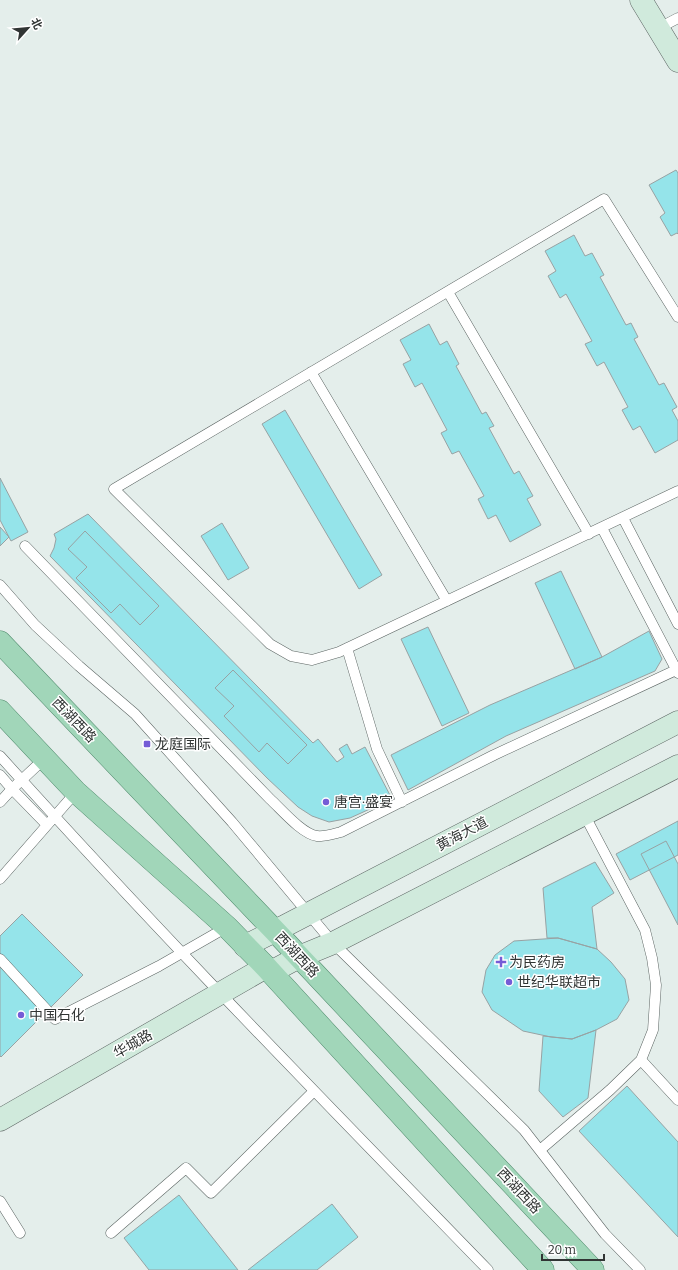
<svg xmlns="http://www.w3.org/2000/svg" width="678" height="1270" font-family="Bitter,'Noto Sans SC',serif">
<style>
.building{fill:#95e4ea;stroke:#98a2a3}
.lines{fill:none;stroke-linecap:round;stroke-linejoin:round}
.lane-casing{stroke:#5c6563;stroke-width:11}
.secondary-casing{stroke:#5c6563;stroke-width:23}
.primary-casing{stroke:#518b6d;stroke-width:23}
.lane{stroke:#fff;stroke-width:10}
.secondary{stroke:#d0eadc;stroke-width:22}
.primary{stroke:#a1d6b9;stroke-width:22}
.poi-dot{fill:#755cd6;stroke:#fff;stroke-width:1.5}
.labels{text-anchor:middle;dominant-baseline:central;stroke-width:3;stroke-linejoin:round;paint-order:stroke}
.street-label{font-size:14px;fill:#313534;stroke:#fff}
.poi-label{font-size:14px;fill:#313534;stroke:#fff;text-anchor:start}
</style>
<rect width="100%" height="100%" fill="#e4eeeb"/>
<path class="building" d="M676 170 678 173V234L677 233 671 236 660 217 665 213 649 185Z
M574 235 585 256 592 253 604 275 600 277 626 325 631 323 638 337 634 339 659 385 664 383 677 407 672 410 678 421V440L655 453 640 426 633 430 622 410 628 407 604 362 597 366 585 344 592 341 566 294 560 298 548 276 556 271 545 251Z
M429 324 440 345 447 341 459 364 456 366 482 414 486 412 494 426 489 428 514 474 519 471 533 496 527 499 541 525 510 542 496 515 488 519 478 499 484 496 459 451 452 454 441 433 447 430 422 383 415 387 403 364 411 360 400 340Z
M285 410 382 575 359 589 262 424Z
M0 478 28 532 11 541 0 520Z
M88 514 313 743 318 739 337 762 344 757 339 749 347 744 352 754 365 747 392 799 350 818 329 822 312 816 298 807 267 778 50 556 54 548 56 539 54 534Z
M222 523 249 568 228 580 201 536Z
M0 527 9 537 0 546Z
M85 531 159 606 140 625 120 604 111 613 76 578 87 567 68 549Z
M561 571 602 657 575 669 535 583Z
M428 627 469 713 442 726 401 639Z
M649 631 662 659 655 671 506 736 408 790 391 755 490 705 602 657Z
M233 670 307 745 288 764 267 743 259 752 224 716 234 706 215 688Z
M678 821V855L630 880 616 854Z
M666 841 678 864V925L641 854Z
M595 862 614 893 592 907 597 949 558 938H547L543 888Z
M22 914 83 975 1 1057 0 1056V936Z
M558 938 597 949 611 962 625 979 629 1000 617 1019 596 1030 572 1039 551 1037 523 1031 492 1010 482 992 486 970 495 955 514 941Z
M596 1030 588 1098 563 1117 539 1091 543 1036 572 1039Z
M627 1086 678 1142V1237L579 1131Z
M179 1195 238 1270H149L124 1238Z
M332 1204 358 1237 317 1270H248Z"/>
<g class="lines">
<g class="lane-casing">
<path id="lane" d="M659 28 678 18
M448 292 589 534
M678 317 604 199 114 489 270 644 291 656 312 660 339 652 678 491
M311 372 447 601
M623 518 678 624
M602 528 678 673
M25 546 270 799C281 809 302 834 317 836 325 837 333 834 341 832L494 755 676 670
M0 585 35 625 79 666 135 714 232 822 333 943 524 1130 605 1234 640 1270
M347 648 377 749 402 802
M0 756C158 932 324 1101 488 1270
M0 775 12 789 44 759
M0 802 12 789 47 825
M584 814 645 930 652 958 656 985 653 1030 641 1060 678 1100
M0 879 76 792
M0 959 55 1019 159 966 227 927
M540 1150 610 1090 641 1060
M0 1201 20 1233
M111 1233 186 1168 211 1193 314 1091"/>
</g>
<g class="secondary-casing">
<path id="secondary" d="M641 0 678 61
M245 946 275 931 678 722
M271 972 299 957 333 943 678 766
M0 1120 266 967"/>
</g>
<g class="primary-casing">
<path id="primary" d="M0 642 275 931 593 1270
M0 711 76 792 227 927 266 967 543 1270"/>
</g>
<use href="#lane" class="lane"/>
<use href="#secondary" class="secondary"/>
<use href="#primary" class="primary"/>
</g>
<g class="poi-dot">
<rect x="143" y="740" width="8" height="8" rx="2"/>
<circle cx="326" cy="802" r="4"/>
<path d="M499 956h4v4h4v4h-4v4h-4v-4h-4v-4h4z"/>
<circle cx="509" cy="982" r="4"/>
<circle cx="21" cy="1015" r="4"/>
</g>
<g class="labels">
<g class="street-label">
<text transform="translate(74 720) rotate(46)">西湖西路</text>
<text transform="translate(462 834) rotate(-28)">黄海大道</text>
<text transform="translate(297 955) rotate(47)">西湖西路</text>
<text transform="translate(133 1044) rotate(-30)">华城路</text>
<text transform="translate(519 1191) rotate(47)">西湖西路</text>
</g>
<g class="poi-label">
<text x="155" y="744">龙庭国际</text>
<text x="334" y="802">唐宫·盛宴</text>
<text x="509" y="962">为民药房</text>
<text x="517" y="982">世纪华联超市</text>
<text x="29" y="1015">中国石化</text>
</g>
</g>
<g transform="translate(28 28) rotate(63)" stroke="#ffffff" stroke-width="3" paint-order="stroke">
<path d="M0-3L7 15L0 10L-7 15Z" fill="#313534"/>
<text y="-6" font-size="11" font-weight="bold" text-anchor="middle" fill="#313534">北</text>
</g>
<path d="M542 1254v6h62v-6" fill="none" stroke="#313534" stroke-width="2"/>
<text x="548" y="1254" font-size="12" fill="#313534" stroke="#ffffff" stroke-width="3" paint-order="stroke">20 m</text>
</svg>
